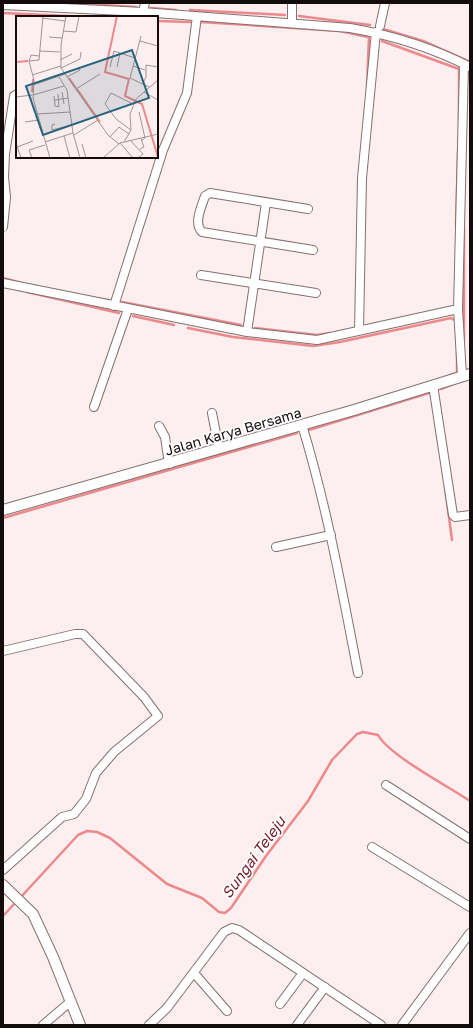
<svg xmlns="http://www.w3.org/2000/svg" width="473" height="1028" font-family="'Golos Text',sans-serif">
<style>
.lines{fill:none;stroke-linecap:round;stroke-linejoin:round}
.stream{stroke:#ed888b;stroke-width:2.5}
.minor-casing{stroke:#84706f;stroke-width:10}
.tertiary-casing{stroke:#84706f;stroke-width:12}
.minor{stroke:#fff;stroke-width:8}
.tertiary{stroke:#fff;stroke-width:10}
.labels{text-anchor:middle;dominant-baseline:central;stroke-width:3.5;stroke-linejoin:round;paint-order:stroke}
.street-label{font-size:14px;fill:#140c0c;stroke:#fff}
.water-label{font-size:15px;font-style:italic;fill:#741a26;stroke:#fff}
.inset-river{fill:none;stroke:#ed888b;stroke-width:2}
.inset-road{fill:none;stroke:#a09494;stroke-width:1}
.view{fill:#29647c;fill-opacity:0.15;stroke:#29647c;stroke-width:2}
.inset-edge{fill:none;stroke:#140c0c;stroke-width:2}
</style>
<rect width="100%" height="100%" fill="#fdefef"/>
<g class="lines">
<path class="stream" d="M70 3 136 7
M151 8 176 10
M190 10 285 15
M3 13 90 17
M299 16 370 25
M157 21 190 22
M201 22 340 31 368 37
M383 29 423 41 470 62
M382 41 459 69
M467 82 469 73
M367 86 369 37
M459 121V69
M456 225 458 152
M3 278 25 284
M27 292 119 313
M95 298 108 300
M122 302 241 325
M133 316 174 325
M188 328 233 337 313 346 340 342 451 318 456 321
M255 328 317 335 330 333
M464 340V229
M450 375 457 373V350
M441 389 453 384
M309 430 432 392
M445 487 452 540
M3 518 297 433
M20 898 78 835 87 831 97 832 110 838 167 884 202 898 219 912 225 913 231 908 266 856 308 801 332 760 357 734 363 732 378 735C390 756 448 786 470 801
M3 916 16 902"/>
<g class="minor-casing">
<path id="minor" d="M3 5 143 12 350 28C391 35 433 48 470 67
M143 12 145 3
M292 22V3
M380 26 385 3
M308 209 210 193 205 196C202 206 193 223 202 232L313 250
M3 227 6 197 4 177 5 154 14 96 17 94
M201 275 316 293
M3 283 247 332 317 340 458 309
M114 306 163 150 187 93 197 16
M359 331 362 178 376 32
M247 332 266 203
M462 376 458 309 464 64
M433 385 453 515 455 517 470 515
M94 407 128 309
M212 413 219 449
M302 425C327 507 342 590 358 673
M159 426 165 437 169 464
M276 547 331 535
M3 651 75 634H83L144 697 158 716 114 752 96 773 86 799 74 814 62 817 3 870
M386 785 470 839
M372 847 470 907
M194 973 227 1011
M280 1004 303 973
M43 1025 70 1002
M149 1025 167 1008 224 932 232 928 239 930 381 1025
M297 1025 325 987
M402 1025 470 933"/>
</g>
<g class="tertiary-casing">
<path id="tertiary" d="M3 510 354 410 470 374
M3 885 33 914 53 957 80 1025"/>
</g>
<use href="#minor" class="minor"/>
<use href="#tertiary" class="tertiary"/>
</g>
<g class="labels">
<g class="street-label">
<text transform="translate(233 431) rotate(-16)">Jalan Karya Bersama</text>
</g>
<g class="water-label">
<text transform="translate(253 857) rotate(-54)">Sungai Teleju</text>
</g>
</g>
<g transform="translate(16 16)">
<rect width="142" height="142" fill="#fdefef"/>
<path class="inset-river" d="M101 0 89 56 113 63 109 80 126 88 142 141M0 46 12 45M53 62 60 72M61 73 84 106M16 76 17 63"/>
<path class="inset-road" d="M27 0 23 44 13 45 18 64 17 82 34 142M50 0 45 29V52L92 119 103 128M26 2 49 5M47 15 60 16 63 0M125 20 114 62 133 71M33 21 46 22M124 25 142 30M24 35 44 36M44 44 56 38M13 45 15 39 23 40M117 50 129 54M94 51 98 35 119 42M101 51 104 37M45 52 64 43 65 36M16 59 45 50M43 61 51 74 57 117 64 142M51 61 64 54 63 52M127 67 130 61V49L142 51M17 69 49 58M60 73 84 58M46 76 48 88M128 76 142 84M17 79 48 70M38 80 39 90 43 91 42 78M0 81 16 79M39 84 52 82M123 96 129 122 126 124M22 98 54 96M9 106 23 104M39 108 36 109V114L56 109M115 114 100 103 89 88 95 77 117 88M58 119 82 104M48 120 54 142M94 121 103 111 113 118M114 124 127 138 122 142M29 126 57 117M108 126 115 114 114 98 120 83 142 64M0 127 5 142M104 127 117 142M66 128 70 142M1 131 17 125M124 133 128 131 125 123M16 142 13 134 29 129M87 142 104 127 142 118"/>
<path class="view" d="M116 34 133 82 27 119 10 70Z"/>
<rect width="142" height="142" class="inset-edge"/>
</g>
<rect width="473" height="1028" fill="none" stroke="#140c0c" stroke-width="8"/>
</svg>
